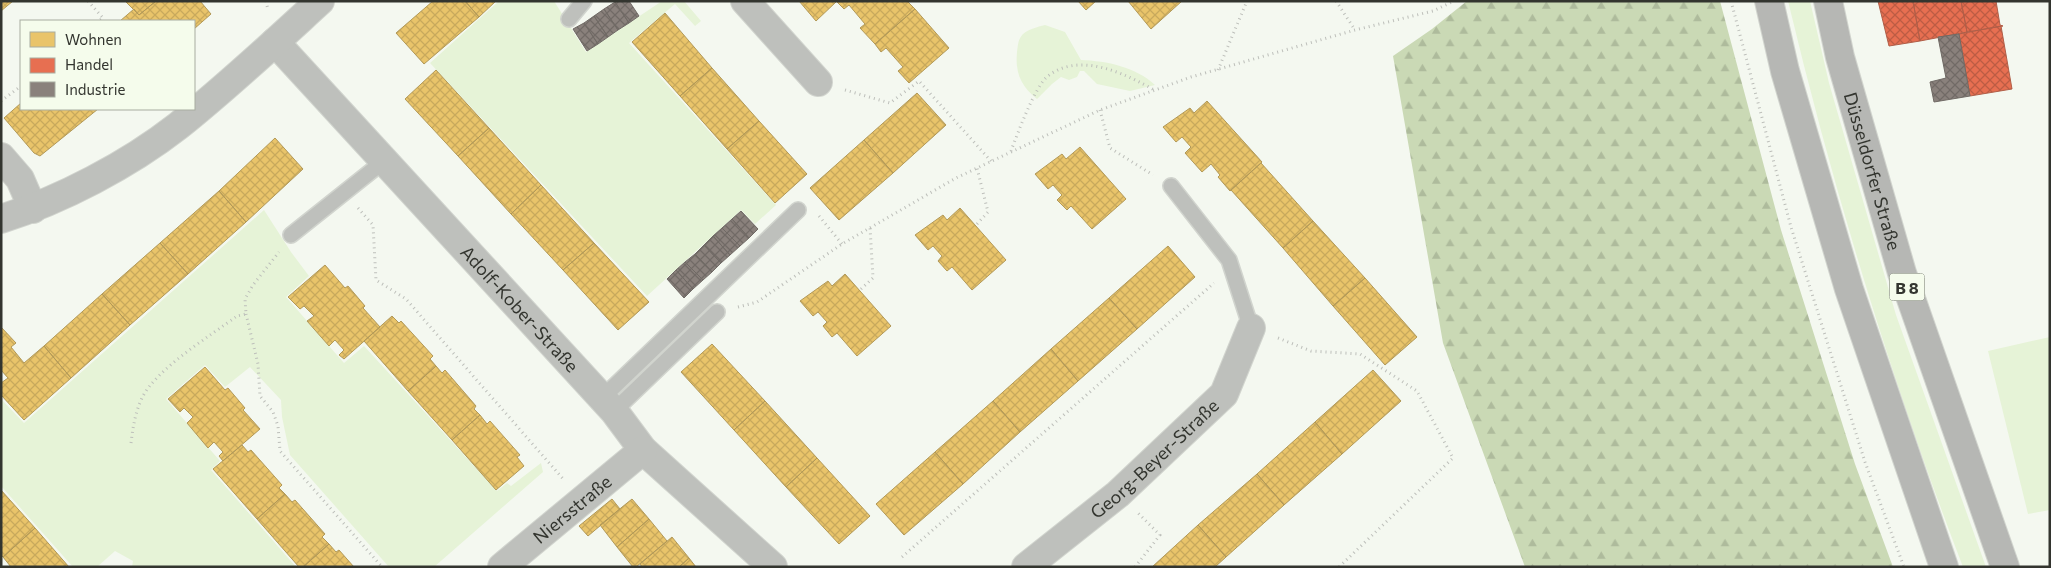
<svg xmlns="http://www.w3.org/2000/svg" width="2051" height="568" font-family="Commissioner,sans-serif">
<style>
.green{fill:#e6f3d7}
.forest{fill:url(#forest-firs)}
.homes{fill:url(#homes-cross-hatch);stroke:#b29958}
.shops{fill:url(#shops-cross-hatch);stroke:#b15e47}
.industry{fill:url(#industry-cross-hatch);stroke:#706a65}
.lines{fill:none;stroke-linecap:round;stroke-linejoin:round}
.service-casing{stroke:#d1d4ce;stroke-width:18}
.minor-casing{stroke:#d1d4ce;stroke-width:30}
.primary-casing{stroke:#d1d4ce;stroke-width:30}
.path{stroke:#bdbfba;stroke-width:3;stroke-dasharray:1 4;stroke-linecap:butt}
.service{stroke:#bec0bc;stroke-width:15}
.minor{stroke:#bec0bc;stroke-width:28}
.primary{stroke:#b6b7b4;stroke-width:28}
.labels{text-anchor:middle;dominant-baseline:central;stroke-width:5;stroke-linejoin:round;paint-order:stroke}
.shield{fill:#f5fcec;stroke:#6d7168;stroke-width:1}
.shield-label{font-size:16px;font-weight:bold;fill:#33352f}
.street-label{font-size:18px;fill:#33352f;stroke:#f5fcec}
</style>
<defs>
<pattern id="forest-firs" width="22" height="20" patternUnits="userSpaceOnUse" patternTransform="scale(1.25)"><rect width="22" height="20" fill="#cad9b5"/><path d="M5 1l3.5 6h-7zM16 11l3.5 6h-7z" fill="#aebb9c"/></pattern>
<pattern id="homes-cross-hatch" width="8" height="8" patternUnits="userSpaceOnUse" patternTransform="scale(1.25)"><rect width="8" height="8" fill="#e9c46a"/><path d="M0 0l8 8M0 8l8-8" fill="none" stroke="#c8a95c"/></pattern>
<pattern id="shops-cross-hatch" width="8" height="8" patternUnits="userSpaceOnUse" patternTransform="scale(1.25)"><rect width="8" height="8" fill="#e76f51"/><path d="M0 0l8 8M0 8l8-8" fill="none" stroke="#bc5c44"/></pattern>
<pattern id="industry-cross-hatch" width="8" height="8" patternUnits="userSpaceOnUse" patternTransform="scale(1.25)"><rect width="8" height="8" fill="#8a817c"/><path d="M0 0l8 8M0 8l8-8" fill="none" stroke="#716a66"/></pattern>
</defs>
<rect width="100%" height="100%" fill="#f4f8f0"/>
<path class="green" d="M499 1H554L586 52 662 1H684L701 21 695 26 675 4 629 43 776 205 755 224 741 210 647 296 430 63Z
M1788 1H1810L1829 83 1896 315 1986 567H1963C1892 382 1834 193 1788 1Z
M1045 25 1065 32 1081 60C1107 61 1136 67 1155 85L1130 91 1097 84 1084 71H1080L1077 77 1069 80 1061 77 1052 84 1037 99C1021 86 1015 73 1017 52 1018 45 1018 39 1023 34 1029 29 1037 27 1045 25Z
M264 210 291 252 309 276 286 297 344 363 364 346 497 491 507 483 511 486 541 463 543 472 434 567H389L290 455 282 417 281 400 250 367 225 387 205 365 166 399 220 461 211 470 296 567H132L133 561 115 551 97 567H73L1 486V399L24 423Z
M2050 337V510L2028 514 1988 351Z"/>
<path class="forest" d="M1467 1H1720L1781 230 1855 464 1893 567H1525L1443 343 1393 56 1432 29Z"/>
<path class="homes" d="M1 1H13L1 11Z
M125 1H156L139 15Z
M156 1H200L211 14 194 29V21H120L134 9 139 15Z
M433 1H465L479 17 424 64 396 33Z
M465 1H496L479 17Z
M799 1H837L816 21Z
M907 1 915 9 875 44 860 28 865 24 849 5 844 9 837 2Z
M1078 1H1096L1086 10Z
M1128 1H1182L1151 29Z
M915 9 949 48 909 83 898 71 903 67 886 48 881 52 875 44Z
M665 13 712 68 680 96 632 42Z
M712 68 759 121 727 149 680 96Z
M436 70 489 128 458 156 405 99Z
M917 93 946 125 893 173 864 140Z
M1207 101 1262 162 1230 191 1218 177 1220 175 1211 164 1202 172 1185 153 1191 147 1182 137 1176 142 1163 127 1190 108 1194 113Z
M21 103V109H98L40 156 34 153 4 118Z
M759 121 807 174 775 203 727 149Z
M489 128 541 185 511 214 458 156Z
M275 138 303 169 246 222 219 191Z
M864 140 893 173 839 220 810 188Z
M1080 147 1126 199 1092 229 1071 206 1067 210 1057 200 1062 195 1053 185 1048 189 1035 174 1062 154 1066 159Z
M1261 163 1313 221 1283 248 1231 190Z
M541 185 594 243 563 270 511 214Z
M219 191 246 222 188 274 160 243Z
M960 208 1006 260 972 290 952 267 947 271 938 261 942 256 933 246 928 250 915 235 943 215 947 220Z
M1313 221 1365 278 1333 306 1283 248Z
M160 243 188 274 130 325 102 294Z
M594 243 649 302 618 330 563 270Z
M1168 246 1195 277 1137 329 1109 298Z
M325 265 345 288 348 286 365 306 363 308 380 327 344 359 339 355 344 350 335 340 329 346 307 321 314 316 304 306 300 309 288 297Z
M845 274 891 326 857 356 837 333 832 337 823 326 827 322 818 312 813 316 800 301 828 281 832 286Z
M1365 278 1417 337 1385 365 1333 306Z
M102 294 130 325 71 378 44 346Z
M1109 298 1137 329 1078 381 1051 349Z
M392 316 399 323 401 321 433 356 430 359 436 366 408 391 364 341Z
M1 327 16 343 11 347 24 363 44 346 71 378 24 420 1 395V383L8 378 1 370Z
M712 344 765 401 734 430 681 372Z
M1051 349 1078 381 1020 432 993 401Z
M436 366 442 373 445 370 476 406 474 409 480 415 452 440 408 391Z
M205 367 225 390 228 388 245 408 243 410 260 429 223 461 219 456 223 452 214 442 208 448 187 423 193 417 184 408 180 412 168 399Z
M1373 370 1401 401 1342 454 1315 422Z
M765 401 817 458 786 487 734 430Z
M993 401 1020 432 963 484 935 452Z
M480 415 487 424 490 421 520 455 517 457 524 466 496 490 452 440Z
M1315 422 1342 454 1284 505 1257 474Z
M242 445 248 452 251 450 282 485 279 488 285 494 257 519 213 469Z
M935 452 963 484 904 535 876 504Z
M817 458 870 516 839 544 786 487Z
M1257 474 1284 505 1226 557 1198 525Z
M1 490 35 528 3 557 1 555Z
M285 494 292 502 295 500 325 534 322 537 329 544 303 567H299L257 519Z
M612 499 620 509 588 536 579 526Z
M632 499 649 519 617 547 600 525Z
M649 519 667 541 636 567H633L617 547Z
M1198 525 1226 557 1215 567H1152Z
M35 528 69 567H11L3 557Z
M672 537 689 558 679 567H642L640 564Z
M329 544 336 552 339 550 354 567H303Z
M689 558 696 567H679Z"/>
<path class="shops" d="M1878 1H1913L1920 41 1889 46Z
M1913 1H1961L1967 32 1920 41Z
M1961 1H1996L2000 25 2003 26 1967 32Z
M2001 26 2012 89 1970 96 1959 34Z"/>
<path class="industry" d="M616 1H629L639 16 629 23 615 2Z
M615 2 629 23 618 30 604 9Z
M604 9 618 30 608 37 594 16Z
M594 16 608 37 598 44 584 23Z
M584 23 598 44 587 51 573 29Z
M1959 34 1970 96 1934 102 1930 82 1946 78 1938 37Z
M741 211 758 229 749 238 732 219Z
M732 219 749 238 740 246 722 228Z
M722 228 740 246 730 255 713 236Z
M713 236 730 255 721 263 704 245Z
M704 245 721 263 712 272 695 254Z
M695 254 712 272 703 280 685 262Z
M685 262 703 280 693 289 676 270Z
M676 270 693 289 684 298 667 279Z"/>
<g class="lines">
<g class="service-casing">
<path id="service" d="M569 19 584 1
M1171 186 1229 260 1251 328
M291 235 384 161
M602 398 798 210
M614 411 717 312"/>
</g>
<g class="minor-casing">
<g id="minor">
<path d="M745 1 818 82"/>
<path id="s1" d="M275 42 614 411 643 450 773 567"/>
<path d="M1 157 20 179 33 209"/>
<path d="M1 219C61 200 128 165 178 126 227 87 274 43 320 1"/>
<path id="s2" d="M502 567 643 450"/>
<path id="s3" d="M1026 567 1118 494 1224 394 1251 328"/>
</g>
</g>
<g class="primary-casing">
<g id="primary">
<path d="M1769 1 1785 71 1849 289 1944 567"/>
<path id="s4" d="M1828 1 1840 57 1902 273 2005 567"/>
</g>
</g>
<path class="path" d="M88 1 103 18 98 21
M266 1 268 10
M1336 1 1355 30
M1731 1 1791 227 1865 462 1904 567
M1218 70 1247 1
M845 90 890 103 919 81 991 161
M1 101 21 86
M1100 110 1110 148 1153 175
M1011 151C1017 135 1035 86 1048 76 1080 51 1126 74 1156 91
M358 208 373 225 376 280 406 299 564 480
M819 216 842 244
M977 224 988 212 977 168
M861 289 873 278 870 227
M738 307 757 302 842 244 956 178 1100 110 1191 77 1355 30 1433 11 1454 1
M246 314 258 364 260 396 273 412 278 426 280 451 382 567
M1278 338 1311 351 1360 354 1417 391 1453 458 1339 567
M131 443C133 427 135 413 142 398 156 369 210 336 237 316L246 314 245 299 253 285 279 252
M902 557 1214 283
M1135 567 1160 535 1138 513"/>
<use href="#service" class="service"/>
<use href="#minor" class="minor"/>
<use href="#primary" class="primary"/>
</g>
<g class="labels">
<rect class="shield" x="1889.5" y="273.5" width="35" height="27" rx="4"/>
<g class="shield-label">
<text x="1907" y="287">B 8</text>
</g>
<g class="street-label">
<text stroke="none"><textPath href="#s4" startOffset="176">Düsseldorfer Straße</textPath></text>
<text stroke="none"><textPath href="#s1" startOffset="362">Adolf-Kober-Straße</textPath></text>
<text stroke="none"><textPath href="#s3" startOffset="168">Georg-Beyer-Straße</textPath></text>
<text stroke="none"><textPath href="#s2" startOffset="91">Niersstraße</textPath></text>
</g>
</g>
<rect width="2051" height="568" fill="none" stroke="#33352f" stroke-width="5"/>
<rect x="20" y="20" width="175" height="90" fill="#f5fcec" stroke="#a7aca0"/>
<rect x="30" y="32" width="25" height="15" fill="#e9c46a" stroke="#a7aca0"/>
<text x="65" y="45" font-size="15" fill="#33352f">Wohnen</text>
<rect x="30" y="58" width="25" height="15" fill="#e76f51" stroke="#a7aca0"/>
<text x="65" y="70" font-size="15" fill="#33352f">Handel</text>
<rect x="30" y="82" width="25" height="15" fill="#8a817c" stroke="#a7aca0"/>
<text x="65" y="95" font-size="15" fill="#33352f">Industrie</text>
</svg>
